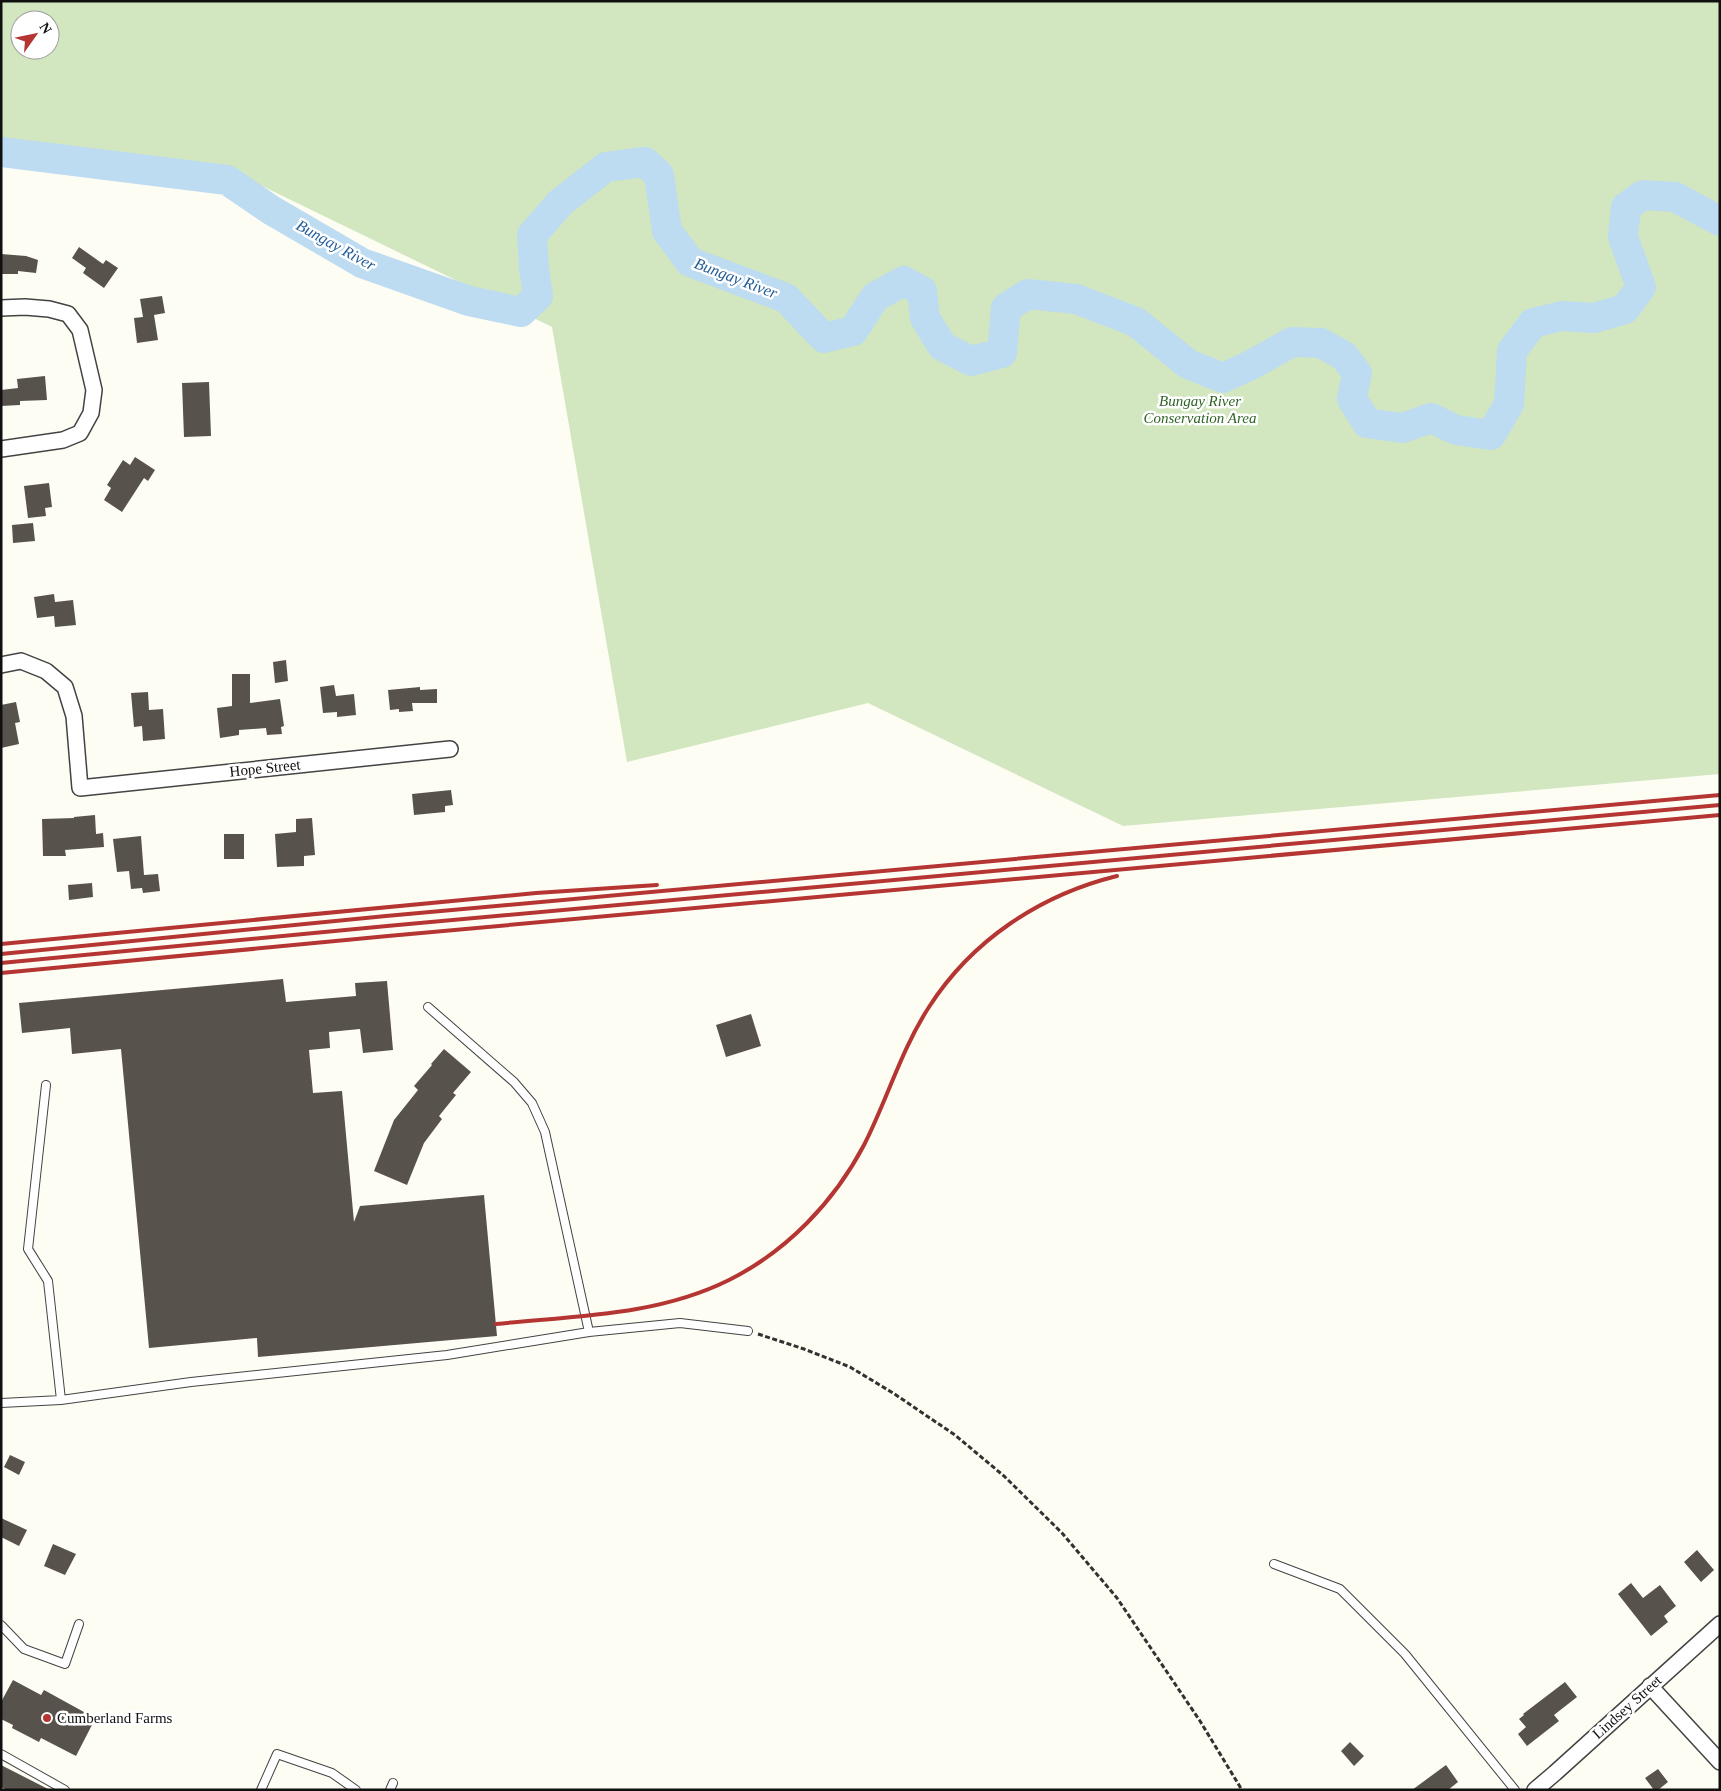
<svg xmlns="http://www.w3.org/2000/svg" width="1721" height="1791" font-family="Georgia,serif">
<style>
.green{fill:#d2e6c0;fill-rule:evenodd}
.lines{fill:none;stroke-linecap:round;stroke-linejoin:round}
.river{stroke:#bddbf1;stroke-width:30}
.building{fill:#58524d}
.service-casing{stroke:#434343;stroke-width:10}
.minor-casing{stroke:#434343;stroke-width:18}
.path{stroke:#323232;stroke-width:3;stroke-dasharray:5 2.5;stroke-linecap:butt}
.service{stroke:#fff;stroke-width:8}
.minor{stroke:#fff;stroke-width:15}
.rail{stroke:#b53533;stroke-width:4}
.poi-dot{fill:#b53533;stroke:#fff;stroke-width:2}
.labels{text-anchor:middle;dominant-baseline:central;stroke-width:5;stroke-linejoin:round;paint-order:stroke}
.park-label{font-size:15px;font-style:italic;fill:#2f6325;stroke:#fff}
.street-label{font-size:15px;fill:#101010;stroke:#fff}
.poi-label{font-size:15px;fill:#101010;stroke:#fff;text-anchor:start}
.water-label{font-size:16px;font-style:italic;fill:#235e98;stroke:#fff}
</style>
<rect width="100%" height="100%" fill="#fefdf4"/>
<path class="green" d="M1 1H1720V774L1123 826 868 703 627 762 552 327 258 184 1 152ZM20 20H50V50H20Z"/>
<g class="lines">
<path class="river" d="M1 152 227 180 271 210 362 263 469 301 521 312 538 296 534 268 532 235 561 202 606 167 645 162 659 175 667 231 690 262 786 298 824 338 853 331 875 297 904 281 922 291 925 318 942 346 971 361 1002 353 1006 308 1028 294 1076 299 1136 322 1188 364 1223 378 1251 365 1292 342 1321 343 1344 356 1357 373 1352 399 1367 423 1402 428 1431 418 1456 430 1491 435 1509 404 1512 351 1533 323 1562 316 1594 318 1625 309 1641 287 1623 237 1626 207 1643 195 1675 197 1720 221"/>
</g>
<path class="building" d="M79 247 103 264 106 260 118 268 104 288 83 273 86 268 72 258Z
M1 254 26 256 38 260 36 273 18 271V274H1Z
M162 296 165 313 154 315 158 340 137 343 134 318 143 317 140 299Z
M45 376 47 400 20 401V405L1 406V390L18 388 17 379Z
M209 382 211 436 184 437 182 383Z
M135 457 155 470 148 481 144 478 122 512 104 500 111 488 107 485 123 460 130 465Z
M49 483 52 507 45 508 46 516 28 518 24 486Z
M33 523 35 541 13 543 12 525Z
M54 594 55 602 73 600 76 625 55 627 54 616 37 618 34 597Z
M286 660 288 681 275 683 273 662Z
M232 674H250V703L280 699 284 726 281 727 282 734 267 735 266 728 239 730V735L220 738 217 708 232 706Z
M334 685 336 696 354 694 356 715 337 717V712L323 713 320 687Z
M420 687V690L437 689V703H412L413 711 399 712V709L390 710 388 690Z
M148 692 149 710 163 709 165 739 143 741 142 726 134 727 131 693Z
M16 702 20 722 15 723 19 744 1 748V705Z
M451 790 453 805 445 806V812L414 815 412 794Z
M95 815 96 834 103 833 104 847 65 850 66 856H43L42 819 74 818V817Z
M312 818 315 855 304 856V866L277 867 275 834 296 832V819Z
M224 834H244V859H224Z
M141 836 144 875 158 874 160 891 143 893 142 888 131 889 129 871 117 872 113 839Z
M92 883 93 897 69 900 68 885Z
M283 979 286 1002 356 996 355 983 387 981 393 1050 363 1053 360 1029 329 1032 330 1048 309 1050 313 1093 342 1091 354 1222 360 1206 484 1195 497 1336 258 1357 257 1338 149 1348 121 1049 72 1054 70 1028 22 1033 19 1003Z
M751 1014 761 1046 726 1057 716 1025Z
M444 1049 471 1072 453 1093 456 1095 439 1116 442 1119 424 1143 407 1185 374 1171 394 1120 418 1090 414 1086 432 1065 431 1064Z
M10 1455 25 1462 19 1475 4 1467Z
M1 1518 27 1530 19 1546 1 1537Z
M53 1544 76 1554 65 1575 44 1566Z
M1697 1550 1714 1570 1701 1582 1684 1562Z
M1631 1583 1643 1598 1660 1585 1676 1606 1664 1616 1668 1622 1651 1636 1618 1594Z
M13 1680 41 1695 44 1690 93 1717 91 1720 94 1721 76 1756 41 1738 39 1742 12 1728 13 1725 1 1719V1702Z
M1565 1682 1577 1697 1554 1715 1559 1721 1527 1746 1518 1734 1526 1727 1519 1719 1524 1715 1523 1714Z
M1350 1742 1364 1756 1354 1766 1341 1751Z
M1 1765 50 1790H7L1 1787Z
M1446 1765 1458 1782 1448 1790H1412Z
M1658 1769 1668 1782 1658 1790H1654L1645 1778Z"/>
<g class="lines">
<g class="service-casing">
<path id="service" d="M428 1007 514 1082 532 1103 545 1132 589 1332
M46 1085 28 1249 48 1281 61 1400
M1 1403 61 1400 191 1382 447 1355 589 1332 680 1323 748 1331
M1274 1564 1340 1589 1405 1654 1515 1790
M1 1625 24 1649 65 1664 79 1624
M1 1754 65 1790
M261 1790 277 1754 332 1773 356 1790
M390 1790 393 1783"/>
</g>
<g class="minor-casing">
<path id="minor" d="M1 308 25 307 49 309 68 314 80 330 94 390 91 413 80 433 63 440 1 449
M1 665 21 661 46 671 65 687 74 716 80 788 450 749
M1650 1686 1720 1762
M1535 1790 1555 1773 1720 1624"/>
</g>
<path class="path" d="M758 1334 804 1349 850 1367 893 1393 955 1435 1004 1476 1062 1533 1117 1598 1200 1721 1242 1790"/>
<use href="#service" class="service"/>
<use href="#minor" class="minor"/>
<path class="rail" d="M1 944 536 893 657 885
M1 954 386 916 1720 795
M1 963 387 926 1720 805
M1 973 388 936 1720 815
M496 1324C574 1316 657 1316 729 1280 787 1251 834 1202 864 1145 887 1100 901 1050 929 1007 972 940 1040 895 1117 876"/>
</g>
<circle class="poi-dot" cx="47" cy="1718" r="5"/>
<g class="labels">
<g class="park-label">
<text x="1200" y="401">Bungay River<tspan x="1200" dy="17">Conservation Area</tspan></text>
</g>
<g class="street-label">
<text transform="translate(265 768) rotate(-6)">Hope Street</text>
<text transform="translate(1627 1707) rotate(-42)">Lindsey Street</text>
</g>
<g class="poi-label">
<text x="57" y="1718">Cumberland Farms</text>
</g>
<g class="water-label">
<text transform="translate(336 245) rotate(29)">Bungay River</text>
<text transform="translate(736 278) rotate(21)">Bungay River</text>
</g>
</g>
<rect width="1721" height="1791" fill="none" stroke="#101010" stroke-width="5"/>
<g transform="translate(35 35) rotate(57)"><circle r="24" fill="#ffffff" stroke="#9f9f9f"/>
<path d="M0-4L9 19L0 12L-9 19Z" fill="#b53533"/>
<text y="-8" font-size="14" font-weight="bold" text-anchor="middle" fill="#101010">N</text>
</g>
</svg>
